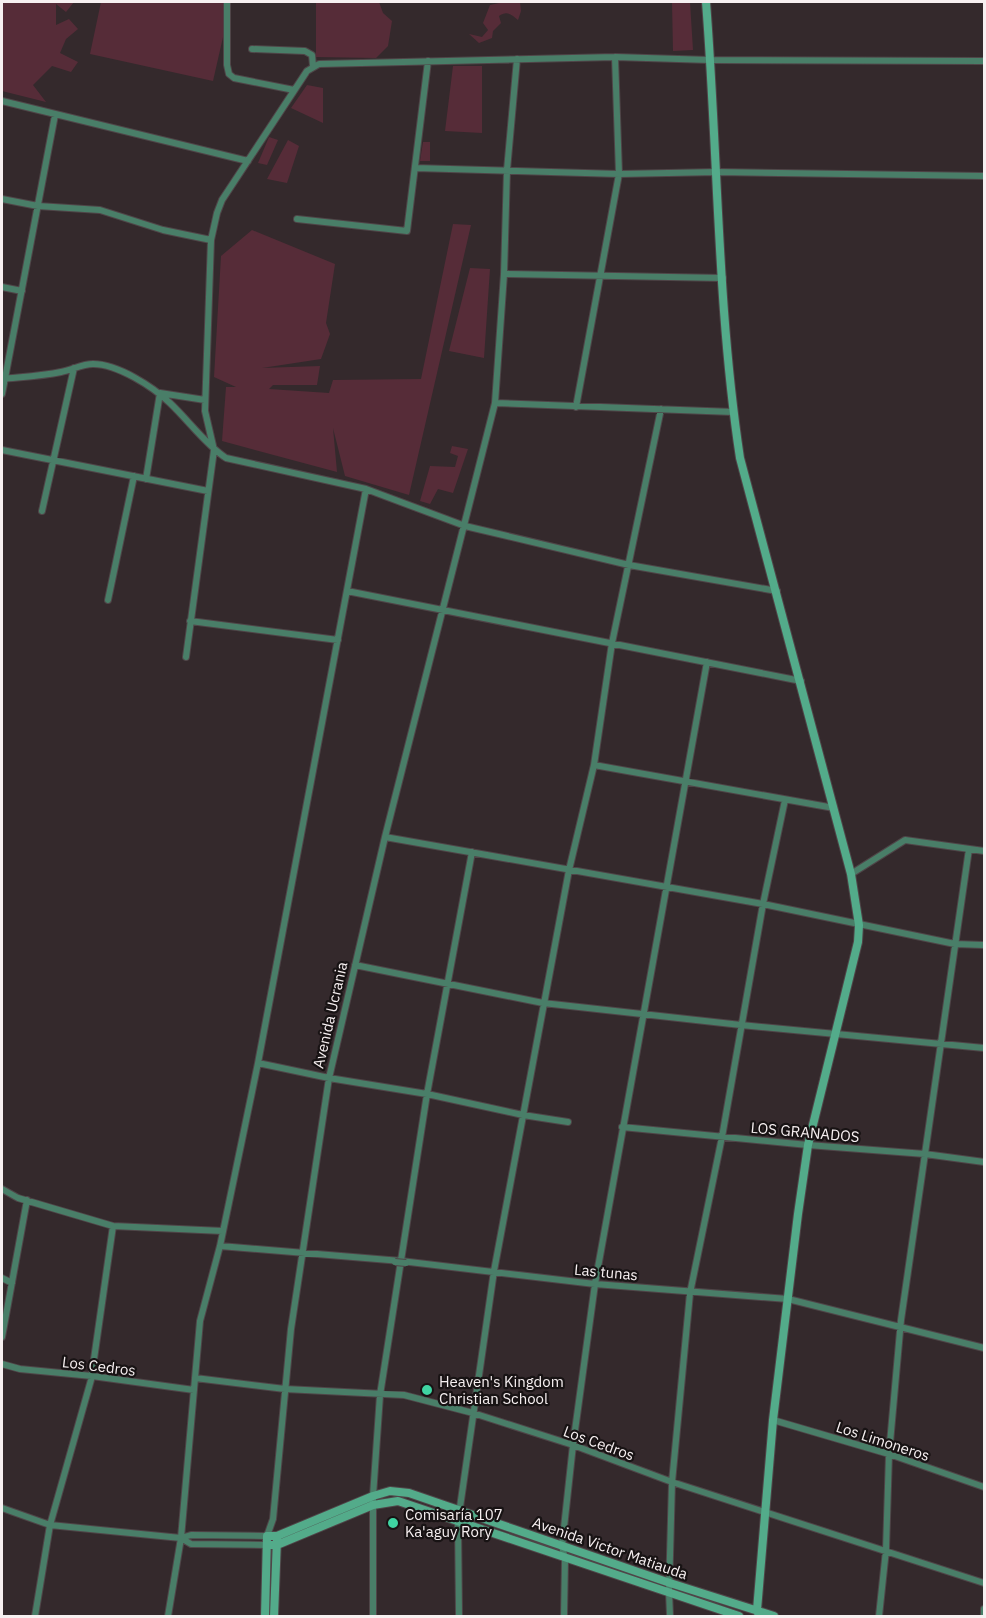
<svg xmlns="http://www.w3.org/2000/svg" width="986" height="1618" font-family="'IBM Plex Sans',sans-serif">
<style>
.green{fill:#562c38}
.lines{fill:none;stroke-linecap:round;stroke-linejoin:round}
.street-casing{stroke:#4f4548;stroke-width:8}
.secondary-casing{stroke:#4f4548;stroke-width:10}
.street{stroke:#497e68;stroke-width:6}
.secondary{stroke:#53ab8a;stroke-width:8}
.street-bridge-casing{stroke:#4f4548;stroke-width:8;stroke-linecap:butt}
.street-bridge{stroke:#497e68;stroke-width:6}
.poi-dot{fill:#3fd4a2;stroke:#181314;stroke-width:2}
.labels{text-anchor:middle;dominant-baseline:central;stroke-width:4.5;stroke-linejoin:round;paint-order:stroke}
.street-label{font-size:15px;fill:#f7f0f1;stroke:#181314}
.poi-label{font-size:15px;fill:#f7f0f1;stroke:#181314;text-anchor:start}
</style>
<rect width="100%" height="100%" fill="#34292c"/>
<path class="green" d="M2 2H74L66 12 56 4V25L69 19 78 29 66 39 60 53 78 62 71 72 52 66 33 85 46 102 2 91Z
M101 2H231L213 81 90 54Z
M316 2H379L383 13 392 21 388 46 376 58 316 57Z
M504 2H520L521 11 518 20C512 15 507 10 499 16L501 23 493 31 492 38 479 43 469 34 482 37 488 30 483 23 490 5Z
M672 2H690L693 50 673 51Z
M453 66H482V133L445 131Z
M307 85 323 88V123L291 108Z
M269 137 278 140 267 165 258 163Z
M288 140 299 146 287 183 267 179Z
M423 142H430V161H420Z
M453 224 471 225 409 495 345 476 333 428 337 472 222 441 226 387H236L214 377 221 256 252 230 335 264 326 323 330 334 321 359 262 368 320 366 317 385H273L269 389 329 393 333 380 421 379Z
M470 268 490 269 484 358 449 351Z
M452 446 468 449 453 493 438 489 430 504 420 501 430 466 455 467 458 456 450 453Z"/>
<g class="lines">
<g class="street-casing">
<path id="street" d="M227 2V65L229 74 234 78 294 90
M252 49 305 51 312 55 313 66
M2 101 248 161
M415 168 619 174 717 172 984 176
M2 199 38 206 100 210 163 230 211 240
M297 219 407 231 428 61
M504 274 723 278
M2 287 22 291
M2 379C21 377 42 376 61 372 72 370 82 364 93 364 118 364 153 387 170 403 189 421 206 445 226 458L366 489 465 526 629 565 777 591
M2 394 55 115
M495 403 733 412
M576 407 619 174 615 57
M2 450 208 491
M146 479 160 393 205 400
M42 511 74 368
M347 591 801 681
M108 600 134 476
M190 621 338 640
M186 657 214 450 205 411 211 240 217 213 222 200 307 71 319 64 615 57 710 60 984 61
M594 765 834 808
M385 837 763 904 955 944 984 945
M851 874 905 840 984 851
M355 965 543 1003 741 1025 984 1048
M258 1063 329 1078 427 1094 523 1115 568 1122
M622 1127 808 1145 925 1154 984 1162
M2 1189 18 1198 113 1226 223 1231
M220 1246 401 1261 595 1284 788 1299 984 1348
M2 1278 12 1283
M2 1337 27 1200
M2 1364 20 1369 92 1376 194 1390
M195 1378 285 1389 404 1395 473 1413 573 1445 672 1482 984 1583
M773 1420 889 1454 984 1487
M2 1508 50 1525 181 1538
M267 1545 191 1544 181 1538 191 1535 267 1536 273 1519 291 1329 329 1078 385 837 495 403 504 274 507 170 517 59
M35 1616 50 1525 91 1380 113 1226
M168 1616 181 1538 200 1321 220 1246 258 1063 366 489
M373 1616V1496L380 1395 427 1094 472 852
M459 1616 458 1521 494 1271 569 870 594 765 612 643 661 409
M564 1616 565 1559 562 1546 573 1445 595 1284 707 662
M670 1616 669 1592 672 1482 690 1293 722 1137 763 904 785 800
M879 1616 886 1550 889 1454 901 1320 969 849
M984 1616V1609"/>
</g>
<g class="secondary-casing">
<path id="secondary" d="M706 2C718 153 717 307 740 458L851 874 859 925 858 942 808 1145 798 1214 773 1420 757 1610 759 1616
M267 1545H277L373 1505 398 1501 739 1616
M265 1616 267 1536H277L373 1496 390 1491 409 1493 670 1583 774 1616
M274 1616 277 1539"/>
</g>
<use href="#street" class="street"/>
<use href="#secondary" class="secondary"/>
<g class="street-bridge-casing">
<path id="street-bridge" d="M395 1262 406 1263"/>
</g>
<use href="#street-bridge" class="street-bridge"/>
</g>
<g class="poi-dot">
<circle cx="427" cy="1390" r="6"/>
<circle cx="393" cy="1523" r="6"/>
</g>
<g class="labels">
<g class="street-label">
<text transform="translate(330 1015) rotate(-77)">Avenida Ucrania</text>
<text transform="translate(805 1132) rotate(5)">LOS GRANADOS</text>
<text transform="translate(606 1272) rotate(5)">Las tunas</text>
<text transform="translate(99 1366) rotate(7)">Los Cedros</text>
<text transform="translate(883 1441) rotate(18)">Los Limoneros</text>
<text transform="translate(599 1443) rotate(20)">Los Cedros</text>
<text transform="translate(610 1548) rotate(19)">Avenida Victor Matiauda</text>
</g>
<g class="poi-label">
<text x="439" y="1381">Heaven's Kingdom<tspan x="439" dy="17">Christian School</tspan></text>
<text x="405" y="1514">Comisaría 107<tspan x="405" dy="17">Ka'aguy Rory</tspan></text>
</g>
</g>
<rect width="986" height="1618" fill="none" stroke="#f7f0f1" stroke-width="6"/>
</svg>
